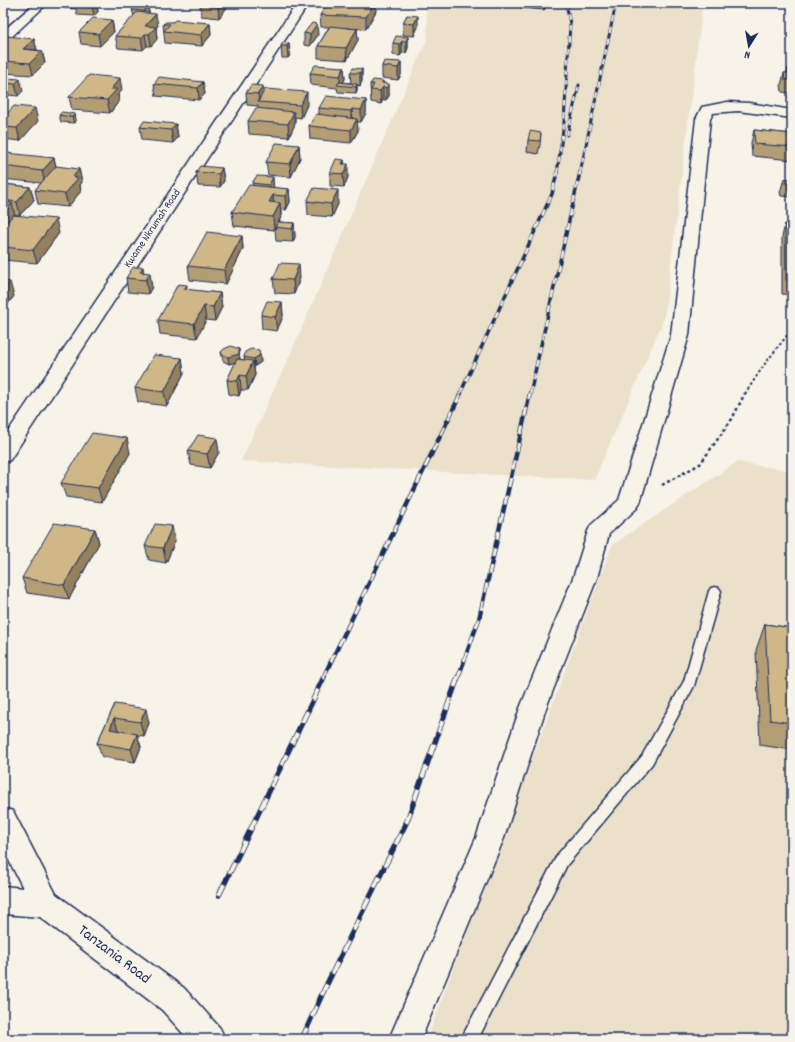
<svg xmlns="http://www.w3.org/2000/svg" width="795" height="1042" font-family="Dekko,sans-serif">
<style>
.built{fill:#ebe1cb}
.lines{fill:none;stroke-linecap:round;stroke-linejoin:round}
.lane-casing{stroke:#1b2f5e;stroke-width:3}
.street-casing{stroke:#1b2f5e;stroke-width:3}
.path-far1{stroke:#1b2f5e;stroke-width:2;stroke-dasharray:2.5 2.5;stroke-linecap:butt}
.path{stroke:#1b2f5e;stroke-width:2.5;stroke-dasharray:3 3;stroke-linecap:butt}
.lane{fill:#f7f3e8;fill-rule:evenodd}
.street{fill:#f7f3e8;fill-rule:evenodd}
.rail-far3-casing{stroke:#1b2f5e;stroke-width:3}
.rail-far2-casing{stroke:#1b2f5e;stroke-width:3.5}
.rail-far1-casing{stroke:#1b2f5e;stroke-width:4.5}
.rail-casing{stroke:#1b2f5e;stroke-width:5.5}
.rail-far3{stroke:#f7f3e8;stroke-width:2;stroke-dasharray:5.5;stroke-linecap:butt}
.rail-far2{stroke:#f7f3e8;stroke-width:2.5;stroke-dasharray:7;stroke-linecap:butt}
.rail-far1{stroke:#f7f3e8;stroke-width:3;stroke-dasharray:9;stroke-linecap:butt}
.rail{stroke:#f7f3e8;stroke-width:4;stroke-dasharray:12;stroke-linecap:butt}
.wall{fill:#b39d74;stroke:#1b2f5e}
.shaded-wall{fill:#92805e;stroke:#1b2f5e}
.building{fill:#d0b787;stroke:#1b2f5e}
.labels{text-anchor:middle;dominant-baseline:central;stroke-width:4;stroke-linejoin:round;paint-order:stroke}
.far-street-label{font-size:11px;fill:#1b2f5e;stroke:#f7f3e8}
.near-street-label{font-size:16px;fill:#1b2f5e;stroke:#f7f3e8}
</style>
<rect width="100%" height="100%" fill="#f7f3e8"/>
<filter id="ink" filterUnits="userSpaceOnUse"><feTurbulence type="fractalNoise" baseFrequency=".025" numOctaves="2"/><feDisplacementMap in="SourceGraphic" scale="8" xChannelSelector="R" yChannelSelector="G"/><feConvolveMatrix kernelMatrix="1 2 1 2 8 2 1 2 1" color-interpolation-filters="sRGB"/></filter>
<g filter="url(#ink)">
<path class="built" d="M426 3H703L664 319 594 480 241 461 298 337 428 37Z
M737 462 792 471V1039H427L612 545Z"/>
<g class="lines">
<g class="lane-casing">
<path id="lane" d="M715 587 719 588 721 591 694 686 652 764 567 865 478 1039H461L557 855 642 756 684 681 709 591 711 588Z"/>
</g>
<g class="street-casing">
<path id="street" d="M35 3H48L7 41 3 42V31Z
M297 3H309L10 460 3 462V439Z
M727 102 749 103 792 110V118L738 111 713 113 710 119 689 335 640 503 637 508 609 534 597 578 546 708 504 838 421 1039H389L476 838 520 708 573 578 588 531 591 525 619 500 671 335 696 119 702 107Z
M3 808 13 811 56 894 184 988 220 1028 225 1039H188L162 1010 40 917 3 914V886L23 888 3 849Z"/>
</g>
<path class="path-far1" d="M745 394 764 365 792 329"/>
<path class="path" d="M662 485 700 464 732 419 745 393"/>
<use href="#lane" class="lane"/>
<use href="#street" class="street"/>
<g class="rail-far3-casing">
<path id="rail-far3" d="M567 135 579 85
M557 173 564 122 570 24 566 3
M580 173 616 3"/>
</g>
<g class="rail-far2-casing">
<path id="rail-far2" d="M460 394 552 194 557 172
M530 394 580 172"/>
</g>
<g class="rail-far1-casing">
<path id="rail-far1" d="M323 678 461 393
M458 678 479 619 530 393"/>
</g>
<g class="rail-casing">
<path id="rail" d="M219 895 324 677
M302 1039 324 990 407 821 458 677"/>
</g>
<use href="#rail-far3" class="rail-far3"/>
<use href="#rail-far2" class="rail-far2"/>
<use href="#rail-far1" class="rail-far1"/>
<use href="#rail" class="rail"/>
</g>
<path class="wall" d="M64 3H98L97 5 98 12 94 16 77 15 76 9 65 8Z
M201 3H228V6L219 18 201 16 200 5Z
M521 3H548L544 10 521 8Z
M148 7 149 13 158 26 156 28 157 39 151 46H147L143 50 118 48 115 36 134 16 132 10Z
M376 11 366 29 343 28 357 29 358 40 347 60 318 58V46L329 27H321L320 15Z
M407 15 418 27 414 36 403 35V23Z
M112 20 114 32 100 46 81 44 79 32Z
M173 22 210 23 211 35 202 46 165 43 163 24Z
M304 33 318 35 310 46 304 45Z
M408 37V48L406 53H402L400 56 393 55V43Z
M34 39 37 50 42 51 45 63 33 75 3 73V41Z
M289 43 290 55 288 58H282L281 46Z
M401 62V75L398 80 382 78V66Z
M344 67 345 79 343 82 351 83 350 73 362 69V81L360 86 357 85V90L356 93 338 92 337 88 311 85 310 73Z
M788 68H792V98H788L789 93 782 92 781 85 784 73H787Z
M3 75 10 78 23 91 18 96 8 95 3 101Z
M203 82 205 94 199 100 156 96 154 84Z
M383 83 389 84V96L386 100H383L381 104 371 102 370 84Z
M122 90 118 95 119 101 110 113 72 110 69 97Z
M263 92 307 105 301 118 295 117V124L289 137 249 134 248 121 258 109V106L247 105 246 93Z
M366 100V113L361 122H357L358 131 351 143 310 139 309 126 319 114V108Z
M75 114 76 120 74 123 61 122 59 115Z
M3 118 38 121 20 141 3 139Z
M176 124 178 137 173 143 142 140 140 127Z
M754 130 792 134V160L752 156 751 143Z
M541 133 540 145 538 154 527 152 528 140Z
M299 145 300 158 291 177 268 175 266 162Z
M3 156 54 158 56 167 79 169 82 182 80 185 81 191 68 207 38 204 35 190 41 183 3 179Z
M344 160V164L348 177 344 187 330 186V173Z
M222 168 224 181 220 187 198 186 196 172Z
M257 176 274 188 289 189 290 202 286 210 281 209V217L279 222 294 223 295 237 293 242 276 241 275 228 274 230 234 226 232 212 253 185 252 183Z
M784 179H792V197L781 196 780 192Z
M3 184 30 187 34 200 20 215H15L59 233 37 263 3 260Z
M307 201 338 204 332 217 308 215Z
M785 224 792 225V295L782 294V237Z
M242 236 243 249 226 284 190 280 188 266Z
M144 273 152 287 148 294 128 292 126 278Z
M3 276 5 281 14 296 7 305 3 304Z
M300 278 294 294 275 293 273 279Z
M187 285V290L220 293 222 307 215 321 206 320 197 338 160 334 158 320Z
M282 302 283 316 277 331 262 329 261 315Z
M221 352 240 359 245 360 244 357 260 355 261 362 255 366H254L255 375 248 390H241L239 396 229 394 227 380 236 362 229 364 223 361Z
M182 358 184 373 167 406 138 402 135 388Z
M188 451 219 452 210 468 191 465Z
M130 453 102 502 66 497 61 483Z
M95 529 99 543 69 599 27 593 22 578Z
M175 541 166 563 149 560 145 546Z
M765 624 792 628V750L760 745 756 650Z
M115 704 149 723 144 736 137 735 141 747 135 762 102 757 97 743Z"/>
<path class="shaded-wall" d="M90 3H98L97 5 98 12 94 16 92 5Z
M220 3H228V6L219 18 218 6Z
M374 3H376V11L366 29V17Z
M544 3H548L544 10Z
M148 7 150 18 146 23 144 11Z
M156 14 158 26 156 28 157 39 151 46 149 34 145 26Z
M418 16V27L414 36V24Z
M112 20 114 32 100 46 98 34Z
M210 23 211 35 202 46 201 35Z
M317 24 318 35 310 46V34Z
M357 29 358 40 347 60 346 48Z
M145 34 147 46 143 50 141 38Z
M408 37V48L406 53V41Z
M34 39 37 50 23 49Z
M402 41V53L400 56V44Z
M289 43 290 55 288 58 287 46Z
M42 51 45 63 33 75 30 63Z
M401 62V75L398 80V68Z
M344 67 345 79 341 86 340 85V76Z
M362 69V81L360 86V73Z
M120 78 122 90 118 95 119 101 110 113 107 100 111 89Z
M20 79 23 91 18 96 15 84Z
M383 81V100L381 104 380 91 382 83Z
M203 82 205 94 199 100 198 88Z
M5 83 8 95 3 101V85Z
M357 84V90L356 93V87Z
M389 84V96L386 100V88Z
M263 86 264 98 259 102 258 94Z
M307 92V105L301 118 300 105Z
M366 100V113L361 122V110Z
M35 108 38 121 20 141 17 128Z
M352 109 353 121 351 124V111Z
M294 112 295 124 289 137 288 124Z
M75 114 76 120 74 123 72 117Z
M357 119 358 131 351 143V130Z
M176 124 178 137 173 143 171 130Z
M299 145 300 158 291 177 290 164Z
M54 158 57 171 45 184 42 171Z
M344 160 345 172 348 164V177L344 187 342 164Z
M222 168 224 181 220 187 219 174Z
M79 169 82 182 80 185 81 191 68 207 65 194 73 177Z
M273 177 274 191 270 198 269 185Z
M30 187 34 200 20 215 17 202Z
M289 189 290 202 286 210 285 196Z
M338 190V204L332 217 331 204Z
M273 195 274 208 269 202Z
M12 203 15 216 3 234V215Z
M280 203 281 217 274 230 273 217Z
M56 219 59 233 37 263 33 250Z
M294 223 295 237 293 242 292 229Z
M242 236 243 249 226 284 224 270Z
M299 264 300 278 294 294 293 280Z
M143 267 145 280 140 272Z
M150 273 152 287 148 294 146 280Z
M4 276 6 286 10 282 14 296 7 305 3 292V277Z
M220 293 222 307 215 321 213 307Z
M282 302 283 316 277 331 275 317Z
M204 306 206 320 197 338 194 324Z
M239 349 240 361 229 364 228 357Z
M260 355 261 362 255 366 254 359Z
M182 358 184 373 167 406 164 392Z
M253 361 255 375 248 390 246 376Z
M240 375 241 390 239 396 237 381Z
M127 438 130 453 102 502 98 488Z
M217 438 219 452 210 468 207 454Z
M172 526 175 541 166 563 163 548Z
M95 529 99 543 69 599 64 585Z
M146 709 149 723 144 736 140 722Z
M114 718 119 732 110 729Z
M137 734 141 747 135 762 131 749Z"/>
<path class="building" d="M75 3H94L92 5Z
M201 3H220L218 6 200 5Z
M348 3H374L366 17 320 15 325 7 341 8 343 4H348Z
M136 6 148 7 144 11 132 10Z
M137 12 156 14 145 26 156 27 149 34H145L141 38 115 36Z
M407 15 418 16 414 24 403 23Z
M93 18 112 20 98 34 79 32Z
M175 20 210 23 201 35 164 31 170 24H163L166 22H173Z
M312 23 317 24 310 34 304 33Z
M330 26 357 29 346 48 318 46Z
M7 36 34 39 23 49 42 51 30 63 3 61V41Z
M396 36 408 37 406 41H402L400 44 393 43Z
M283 42 289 43 287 46H281Z
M384 61 401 62 398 68 382 66Z
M315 65 344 67 340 76 310 73Z
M353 68 362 69 360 73H350Z
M788 68H792V80H785L784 73H789Z
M3 75H9L7 78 20 79 15 84 5 83 3 85Z
M89 75 120 78 111 89H117L107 100 69 97Z
M159 77 203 82 198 88 154 84Z
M373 80 383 81 382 83 389 84 386 88 383 87 380 91 371 90 374 84H370Z
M339 82 357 84 356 87 337 85Z
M251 85 263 86 258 94 246 93Z
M265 89 307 92 300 105 258 102Z
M326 96 366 100 361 110 352 109 351 111 319 108Z
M14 106 35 108 17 128 3 127V118Z
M256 108 294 112 288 124 248 121Z
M62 112 75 114 72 117 59 115Z
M316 114 357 119 351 130 309 126Z
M144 121 176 124 171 130 140 127Z
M754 130 792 134V147L755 144Z
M530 131 541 133 540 141 528 140Z
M276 143 299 145 290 164 266 162Z
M6 153 54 158 42 171 3 166V156Z
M336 159 344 160 342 164H348L344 174 330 173Z
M56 166 79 169 73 177 78 178 65 194 35 190Z
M200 166 222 168 219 174 196 172Z
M257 176 273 177 269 185 252 183Z
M784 179H792V183H784Z
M3 184 30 187 17 202 3 200Z
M249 185 289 189 285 196 273 195 269 202 280 203 273 217 232 212Z
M314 188 338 190 331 204 307 201Z
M3 202 12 203 3 215Z
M13 215 56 219 33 250 3 247V227Z
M278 222 294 223 292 229 275 227Z
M785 224 792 225V281L786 280Z
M207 232 242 236 224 270 188 266Z
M280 263 299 264 293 280 273 279Z
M133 267H143L140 272 150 273 146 280 126 278Z
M3 281 10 282 3 291Z
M178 284 187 285 184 289 220 293 213 307 204 306 194 324 158 320Z
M267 301 282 302 275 317 261 315Z
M231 346 239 349V354L228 357 222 354 221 352 224 349Z
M251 349 259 350 260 355 254 359 244 357 245 352Z
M154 355 182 358 164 392 135 388Z
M237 359 253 361 246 376 240 375 237 381 227 380Z
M92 433 127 438 98 488 61 483Z
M198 435 217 438 207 454 188 451Z
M54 523 95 529 64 585 22 578Z
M155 524 172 526 163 548 145 546Z
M765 624 792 628V723L770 720Z
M115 704 146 709 140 722 114 718 110 729 137 734 131 749 97 743Z"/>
</g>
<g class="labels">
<g class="far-street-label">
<text transform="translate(153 229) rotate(-56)">Kwame Nkrumah Road</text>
</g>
<g class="near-street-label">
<text transform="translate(114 955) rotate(37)">Tanzania Road</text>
</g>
</g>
<rect width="795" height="1042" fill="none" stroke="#f7f3e8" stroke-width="16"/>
<rect x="8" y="8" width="779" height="1026" fill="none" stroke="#1b2f5e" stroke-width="1.5" filter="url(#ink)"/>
<g transform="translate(749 46) rotate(191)" stroke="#f7f3e8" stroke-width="3" paint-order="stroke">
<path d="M0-3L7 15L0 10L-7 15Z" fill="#1b2f5e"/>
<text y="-6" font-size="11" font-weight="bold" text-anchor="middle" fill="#1b2f5e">N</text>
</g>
</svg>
